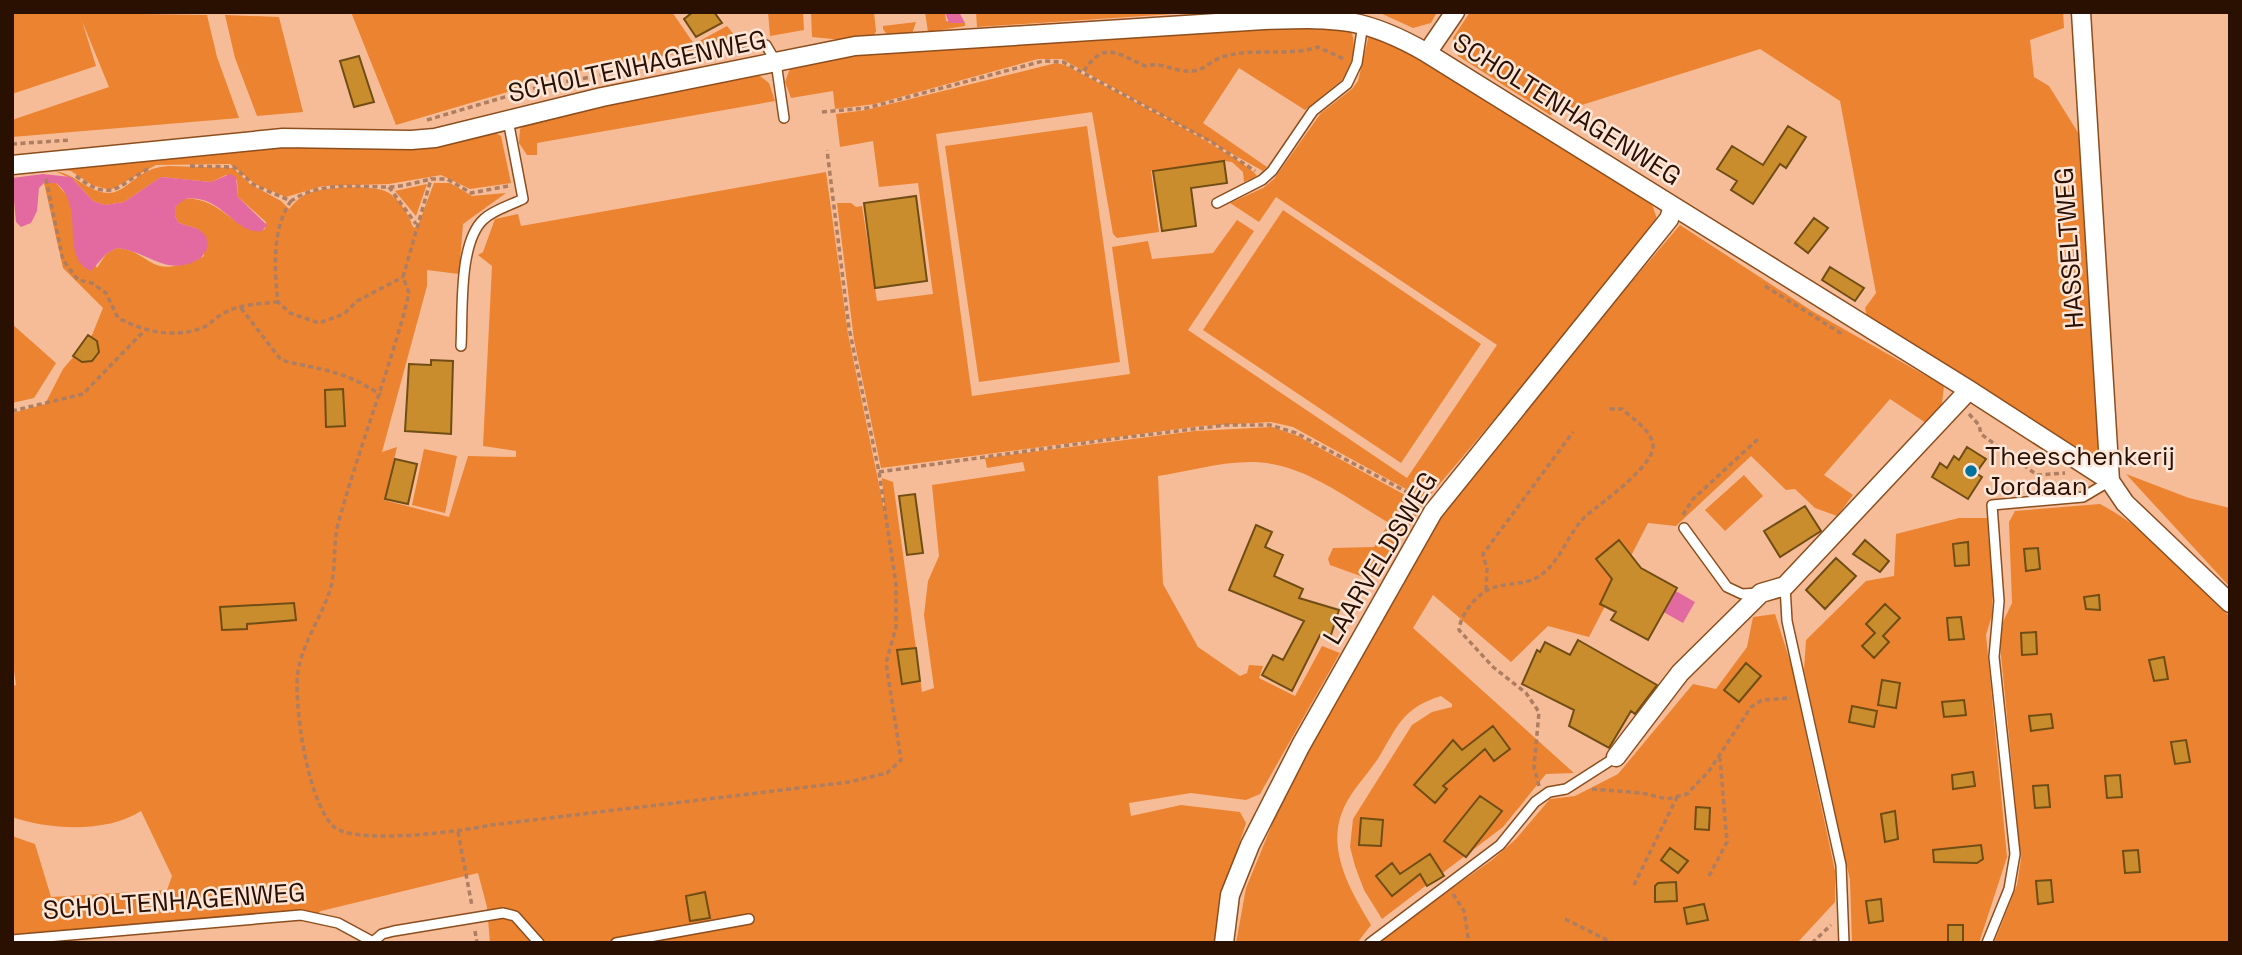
<svg xmlns="http://www.w3.org/2000/svg" width="2242" height="955" font-family="'Space Grotesk',sans-serif">
<style>
.green{fill:#eb8331}
.water{fill:#e36aa0}
.building{fill:#ca8d2d;stroke:#704d15;stroke-width:2}
.lines{fill:none;stroke-linecap:round;stroke-linejoin:round}
.lane-casing{stroke:#8d4e1e;stroke-width:12}
.street-casing{stroke:#8d4e1e;stroke-width:21}
.path{stroke:#ad7e61;stroke-width:3.5;stroke-dasharray:5 3.5;stroke-linecap:butt}
.lane{stroke:#fff;stroke-width:9}
.street{stroke:#fff;stroke-width:18}
.poi-dot{fill:#02719d;stroke:#fde6d8;stroke-width:2.5}
.labels{text-anchor:middle;dominant-baseline:central;stroke-width:5;stroke-linejoin:round;paint-order:stroke}
.street-label{font-size:26px;fill:#2a1000;stroke:#fde6d8}
.poi-label{font-size:26px;fill:#2a1000;stroke:#fde6d8;text-anchor:start}
</style>
<rect width="100%" height="100%" fill="#f6bc97"/>
<path class="green" d="M12 12 207 15 217 57 239 118 12 137V120L109 87 82 21 96 66 12 94Z
M351 12H672L694 44 727 26 740 42 525 81 524 87 396 125Z
M768 12H803L804 30 770 36Z
M811 12H874L876 31 873 38 854 41 812 37Z
M925 12H945L946 21 965 23V26L928 32Z
M976 12H1203L977 27Z
M1378 12H1437L1431 23 1413 28Z
M1470 12H2063L2064 28 2030 40 2034 77 2049 86 2082 139 2103 457 2098 465 1868 321 1865 308 1876 293 1840 101 1760 49 1550 115 1458 56 1453 38Z
M225 15 279 17 303 112 257 116 235 58Z
M916 22 912 34 888 36 883 29V26Z
M1292 26 1349 28C1359 40 1351 69 1342 80L1305 110 1239 68 1203 123 1267 167 1263 171 1062 59H1038L875 104 835 109 833 91 791 98 785 82 791 66 905 47Z
M1374 34 1426 59 1650 198 1657 219 1651 234 1426 500 1293 427 1271 422 1201 426 881 468 854 340 837 203H851L856 207 862 206 877 301 933 294 918 183 879 187 873 141 840 147 836 114 866 110 1056 63 1065 65C1093 80 1248 159 1257 176L1244 182 1243 172 1232 162 1224 161 1151 171 1159 232 1117 238 1113 234 1092 112 936 134 972 396 1130 374 1112 247 1148 241 1152 259 1213 253 1237 220 1254 231 1188 330 1407 478 1497 345 1276 197 1259 222 1230 203 1263 188 1274 179 1321 113 1352 89 1358 81 1369 35Z
M756 73 769 83 775 101 537 143V155H527L519 143 520 129 527 123Z
M1087 126 1120 362 979 382 945 146Z
M493 132 501 136 511 183 470 189 441 175 389 184 323 186 286 197 255 184 230 164 156 165 110 190 92 185 71 171 54 169 178 154Z
M168 166 233 168 250 184 281 201 289 209C294 203 299 198 306 194 321 187 372 184 387 192 399 198 409 215 413 227L417 228 434 183H450L472 196 506 193 463 224 459 274 427 270V286L382 452 397 447 384 500 449 517 468 456 516 457V451L483 446 492 266 478 255 483 252 495 219 518 214 521 226 826 172 848 334 885 514 882 478 893 482 922 692 934 688 924 615 928 581 939 556 932 485 1025 471 1023 462 987 468 985 458 1195 431 1272 427 1298 436 1423 505 1378 576 1366 578 1330 565 1328 559 1333 548 1374 547 1389 523C1353 502 1313 471 1272 464 1236 457 1193 471 1158 476L1163 584 1198 647 1240 676 1247 673 1249 665 1263 666 1259 678 1295 696 1322 646 1340 653 1260 794 1246 800 1191 793 1129 803 1131 816 1181 805 1240 812 1246 823 1226 884 1219 943H490L487 907 478 873 321 911 313 917 293 915 12 935V836L35 844 51 897 167 890 172 876 141 811C107 833 50 830 12 817V686L16 685 12 656V413L45 404 63 369 92 335 103 308 63 268 44 183H56L70 199 73 221 97 268 106 254 117 248C139 250 145 262 160 266 172 269 195 262 204 256L198 229 179 223 175 216V207L184 199C223 196 239 239 265 229L266 222 238 197 237 180 226 175 211 182 161 177 124 202 105 205 93 201 74 180 55 171C75 174 87 191 107 193 122 194 133 178 146 172 153 168 160 167 168 166Z
M427 184 416 216 395 191Z
M1283 210 1481 344 1401 463 1203 330Z
M1680 225 1812 311 1944 386 1942 403 1929 425 1890 399 1824 475 1853 495 1837 516 1815 508 1795 489 1786 490 1751 456 1676 526 1648 523 1589 637 1548 626 1511 662 1433 595 1413 628 1574 773 1546 774 1503 827 1382 919 1364 890 1355 866 1350 847 1353 819 1412 725 1432 712 1452 707V704L1441 696C1403 708 1398 725 1379 757 1367 776 1348 793 1341 815 1328 854 1352 893 1371 925L1357 943H1236L1246 888 1283 798 1426 534 1552 375Z
M12 324 56 363 34 398 12 403Z
M424 449 457 456 445 513 412 505Z
M2126 474 2189 498 2230 508V587Z
M1744 475 1763 496 1725 531 1705 510Z
M2100 504C2150 530 2191 577 2230 617V943H1994L2017 885 2021 859 2000 645 2003 622 2012 603 2009 522 2015 511Z
M1959 518H1987L1993 589 1992 615 1986 635 2007 857 1979 943H1852L1850 880 1804 670 1806 640 1866 581 1894 576 1896 534Z
M1775 614 1791 664 1835 871V902L1797 943H1375L1492 860 1516 839 1550 799 1575 796 1618 774 1693 684 1716 689 1747 647 1753 617Z"/>
<path class="water" d="M945 12H959L965 23H949Z
M43 174 71 177 93 201 105 205 124 202 161 177 211 182 230 174 236 177 238 197 267 225 262 231C234 235 223 194 185 199L175 207V216L179 223 198 229 206 236 208 247 201 258C167 279 149 251 117 248L106 254 91 271C58 257 87 207 56 183H44L39 188 37 211 31 223 21 227 16 222 12 178Z
M1653 578 1695 602 1683 623 1642 600Z"/>
<path class="building" d="M693 12H714L722 23 696 37 684 19Z
M359 56 374 102 354 107 340 61Z
M1788 126 1806 137 1786 168 1780 164 1753 204 1731 190 1737 181 1717 169 1732 146 1763 165Z
M1224 161 1227 183 1191 188 1196 226 1162 231 1153 171Z
M916 196 927 281 875 288 864 203Z
M1814 218 1828 228 1808 253 1795 243Z
M1830 267 1864 288 1855 301 1822 280Z
M88 335 97 341 99 352 92 361 82 362 73 356Z
M431 360 453 361 451 434 405 431 409 364 431 365Z
M343 389 345 426 326 427 325 390Z
M1967 447 1986 459 1976 473 1982 477 1968 499 1932 477 1940 463 1947 468 1954 456 1959 460Z
M395 459 417 464 408 504 385 499Z
M915 494 923 553 907 555 899 496Z
M1805 506 1821 531 1780 557 1764 531Z
M1256 525 1272 532 1265 547 1283 555 1274 576 1303 589 1299 598 1339 610 1330 638 1320 635 1292 691 1262 675 1273 655 1283 660 1304 621 1229 590Z
M1619 540 1641 568 1677 588 1648 640 1611 620 1616 612 1600 604 1612 579 1596 559Z
M1865 540 1889 561 1880 572 1853 554Z
M1968 542 1969 565 1955 566 1953 544Z
M2038 548 2040 569 2026 571 2024 549Z
M1836 558 1856 576 1825 609 1806 590Z
M2099 595 2100 610 2086 609 2084 597Z
M294 603 296 620 247 624V629L222 630 220 607Z
M1885 604 1900 618 1883 636 1889 642 1874 658 1862 646 1875 633 1866 624Z
M1961 617 1964 639 1949 640 1947 618Z
M2036 632 2037 654 2022 655 2021 633Z
M1578 640 1657 685 1635 714 1631 711 1609 748 1569 726 1574 710 1522 684 1537 650 1540 652 1545 642 1570 655Z
M916 648 920 681 902 684 897 650Z
M2164 657 2168 679 2154 681 2149 660Z
M1746 663 1761 676 1739 702 1724 690Z
M1882 680 1900 683 1896 708 1878 705Z
M1964 700 1966 715 1944 717 1942 702Z
M1852 706 1877 711 1874 727 1849 722Z
M2051 714 2053 728 2031 731 2029 716Z
M1493 726 1510 749 1494 761 1485 749 1443 786 1447 789 1435 803 1414 785 1453 740 1462 750Z
M2186 740 2190 762 2175 764 2171 742Z
M1973 772 1975 786 1953 789 1952 775Z
M2120 775 2122 797 2107 798 2105 776Z
M2048 785 2050 807 2035 808 2033 786Z
M1480 796 1502 811 1466 857 1444 841Z
M1696 807 1710 808 1709 830 1695 829Z
M1895 811 1898 839 1885 842 1881 814Z
M1361 818 1383 820 1381 846 1359 845Z
M1981 845 1983 859 1977 863 1934 862 1933 850Z
M1670 848 1688 861 1678 873 1661 860Z
M2138 850 2140 872 2125 873 2123 851Z
M1430 854 1444 876 1427 886 1420 874 1392 896 1376 876 1392 863 1400 874Z
M2051 880 2053 902 2038 904 2036 881Z
M1676 882 1677 901 1655 902V886L1658 883Z
M705 892 710 918 690 921 686 896Z
M1881 899 1883 921 1869 923 1866 901Z
M1704 904 1708 920 1687 924 1684 908Z
M1948 925H1963V943H1948Z"/>
<g class="lines">
<g class="lane-casing">
<path id="lane" d="M766 45 776 62 784 118
M1217 203 1262 180 1272 171 1313 111 1347 84 1357 63 1363 24
M461 346C463 313 458 242 484 219 493 210 511 205 523 199L508 120
M1684 528 1727 587 1742 594 1759 593
M1785 586 1787 621 1841 865 1844 943
M12 940 301 915 338 923 375 943
M374 941 382 934 394 931 503 913 515 916 539 943
M616 943 749 919
M1370 943 1500 845 1535 802 1549 792 1566 789 1616 757
M1987 943 2009 889 2015 854 1994 657 1999 601 1992 505 2083 497 2110 481"/>
</g>
<g class="street-casing">
<path id="street" d="M2081 12 2110 481
M1427 53 1455 12
M12 165 283 138 411 140 435 138 602 97 855 46 1264 20C1335 18 1363 16 1427 53L1969 390 2110 481 2125 503 2230 603
M1616 757 1680 673 1761 593 1785 586 1969 390
M1224 943 1230 895 1250 845 1301 745 1433 512 1669 219 1673 206"/>
</g>
<path class="path" d="M1084 71C1104 40 1118 54 1145 66 1162 61 1176 73 1193 71 1204 70 1211 61 1222 57 1254 47 1288 57 1318 47L1346 60
M822 112 867 108 1043 61 1063 62 1210 141 1255 171
M427 120 542 86 753 47
M12 144 71 140
M190 166 234 167 254 185 291 201C321 181 354 187 388 187 402 187 418 182 431 179
M76 176C112 203 115 187 148 169
M46 179 63 260 78 280 92 283 106 293 118 318C144 331 172 339 202 328 211 324 216 317 224 313 240 304 260 304 278 302
M508 186 471 193 447 179H431L403 277 409 293 403 317C383 387 357 455 338 524 333 545 336 567 331 587 323 613 304 642 299 666 291 696 309 817 339 830 367 843 459 832 491 825L849 782 887 773 901 760 886 663 896 627V584L879 472 849 328 827 150
M389 187 416 224
M291 201C272 228 274 269 278 302L290 313 319 323 344 314 357 301 403 277
M1765 286 1842 334
M241 308 281 360C324 371 341 369 381 395
M12 411 83 394 144 331
M1969 414 1979 425 1981 434 2037 475 2065 473
M879 472 1112 439 1226 425H1270L1296 433 1422 500
M1683 515 1692 500 1759 438
M1486 590 1487 569 1483 554 1573 432
M1539 786 1534 767 1539 712 1526 693 1493 667 1459 630C1460 616 1474 598 1486 591 1500 582 1522 586 1538 577 1562 562 1567 532 1588 514 1602 503 1656 464 1653 445 1652 431 1632 418 1622 409H1609
M1592 789 1642 793 1667 799 1687 794 1709 771 1751 707 1762 700 1791 698
M458 832 472 906
M1709 876 1727 842 1720 758
M1634 885 1677 797
M1453 894 1464 911 1469 943
M1565 919 1613 943
M475 931 477 943
M1812 943 1831 925"/>
<use href="#lane" class="lane"/>
<use href="#street" class="street"/>
</g>
<circle class="poi-dot" cx="1971" cy="471" r="7"/>
<g class="labels">
<g class="street-label">
<text transform="translate(637 66) rotate(-12)">SCHOLTENHAGENWEG</text>
<text transform="translate(1567 109) rotate(32)">SCHOLTENHAGENWEG</text>
<text transform="translate(2069 248) rotate(-94)">HASSELTWEG</text>
<text transform="translate(1380 558) rotate(-59)">LAARVELDSWEG</text>
<text transform="translate(174 901) rotate(-4)">SCHOLTENHAGENWEG</text>
</g>
<g class="poi-label">
<text x="1985" y="456">Theeschenkerij<tspan x="1985" dy="30">Jordaan</tspan></text>
</g>
</g>
<rect width="2242" height="955" fill="none" stroke="#2a1000" stroke-width="28"/>
</svg>
